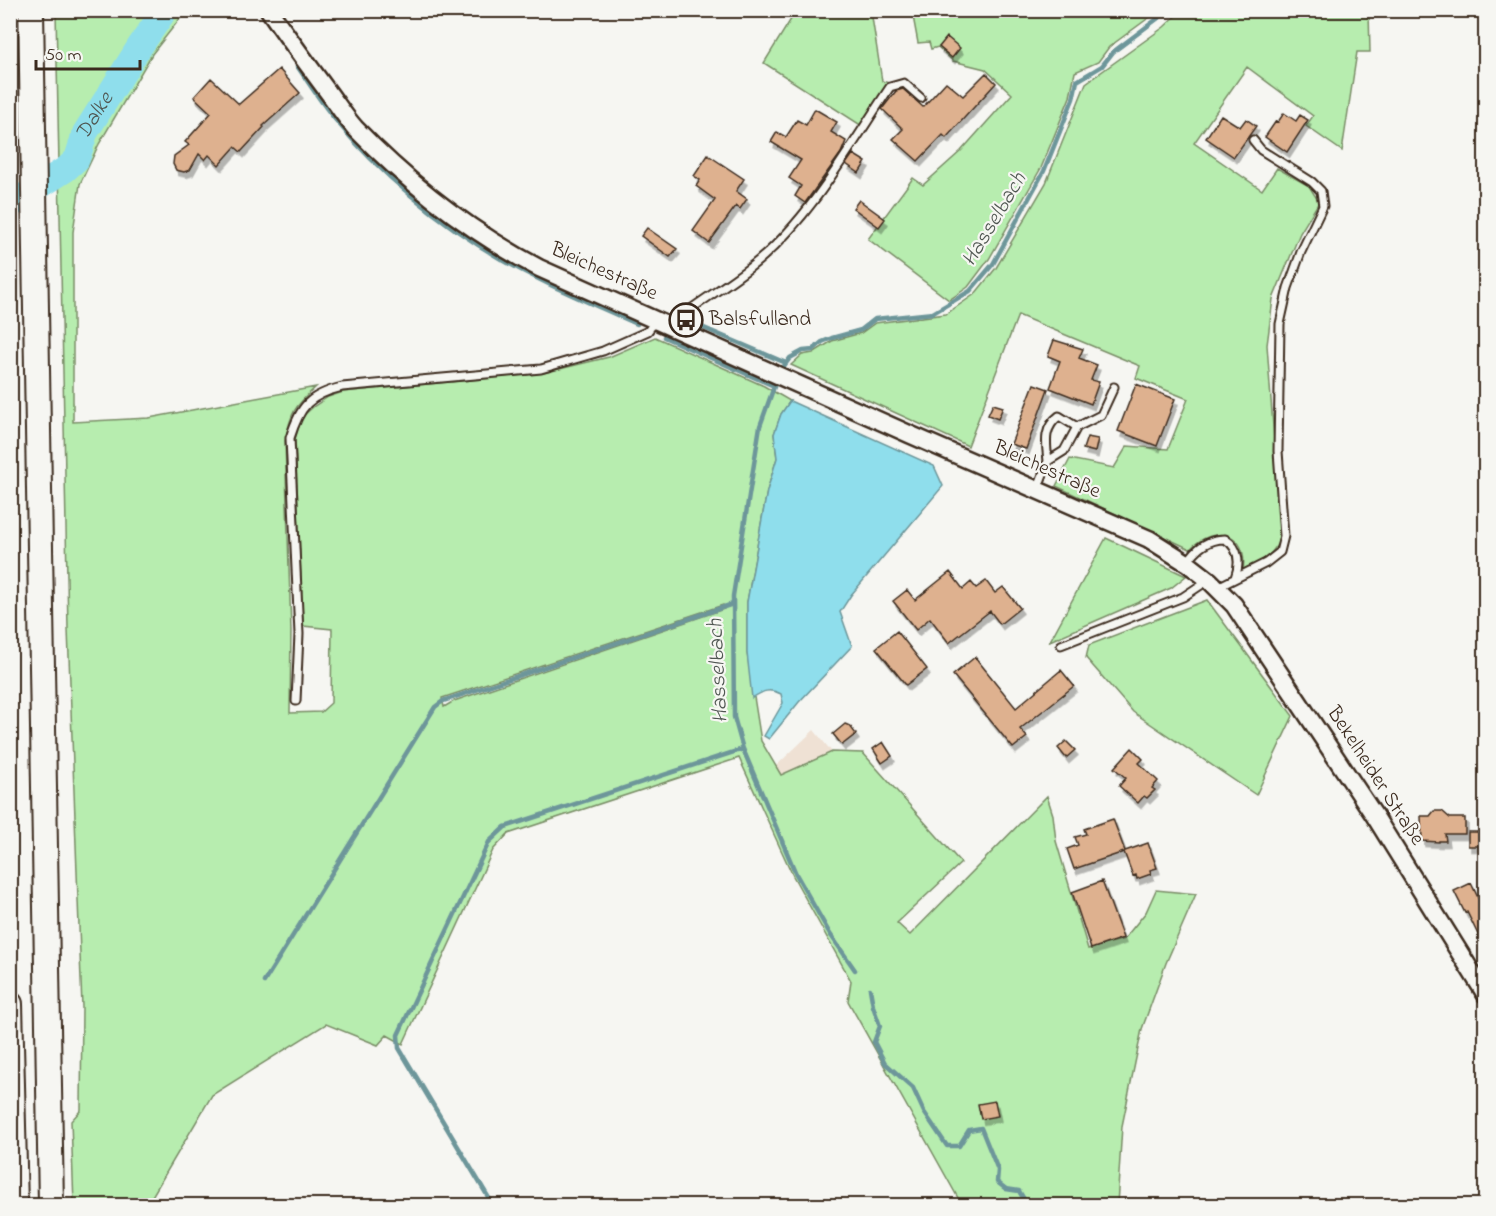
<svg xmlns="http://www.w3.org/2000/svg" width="1496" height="1216" font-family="'Indie Flower',sans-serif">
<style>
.built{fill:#efe1d4}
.green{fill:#b7edaf;stroke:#798c66;stroke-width:1.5;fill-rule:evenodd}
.water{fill:#8fdeec;stroke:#6d969a;stroke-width:1.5}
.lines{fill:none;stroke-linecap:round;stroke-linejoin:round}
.stream{stroke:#6d969a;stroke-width:4.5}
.river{stroke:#8fdeec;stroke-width:26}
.building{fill:#deb18f;stroke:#3b2a1e;stroke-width:1.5;filter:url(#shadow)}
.service-casing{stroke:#3b2a1e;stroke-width:11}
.tertiary-casing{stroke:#3b2a1e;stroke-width:21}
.motorway-casing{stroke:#3b2a1e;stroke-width:28}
.service{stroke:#f6f6f2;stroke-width:7}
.tertiary{stroke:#f6f6f2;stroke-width:16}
.motorway{stroke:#f6f6f2;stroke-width:24}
.labels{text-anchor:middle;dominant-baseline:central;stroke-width:4.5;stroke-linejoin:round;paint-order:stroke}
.street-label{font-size:21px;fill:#3b2a1e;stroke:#f6f6f2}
.poi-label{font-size:21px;fill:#3b2a1e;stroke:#f6f6f2;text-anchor:start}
.water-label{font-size:22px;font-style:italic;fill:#505752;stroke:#f6f6f2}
</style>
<defs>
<filter id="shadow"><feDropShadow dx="3" dy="5.5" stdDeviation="0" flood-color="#0004"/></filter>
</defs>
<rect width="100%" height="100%" fill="#f6f6f2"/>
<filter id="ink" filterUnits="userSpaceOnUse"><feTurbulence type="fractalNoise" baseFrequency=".0167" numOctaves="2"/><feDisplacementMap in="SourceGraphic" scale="12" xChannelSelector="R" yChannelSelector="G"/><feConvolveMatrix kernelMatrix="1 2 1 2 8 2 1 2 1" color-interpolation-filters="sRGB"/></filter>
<g filter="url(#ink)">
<path class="built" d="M814 730 832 752 781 775 776 766Z"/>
<path class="green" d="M56 11H186L152 54 99 144 80 184 73 232V422L149 418 316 387C294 407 291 412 285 441L291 631 290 713 321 712 331 703 332 629 303 626 295 439 302 417 313 407 328 397 343 392 543 373 609 357 655 337 764 386 790 401 781 414 774 434 777 458 767 491 747 602V653L761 741 781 775 832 752 863 753 961 863 897 923 910 935 1047 796 1053 815 1056 841 1088 949 1124 939 1146 912 1156 890 1196 894 1166 963 1142 1029 1122 1126 1117 1205H962L848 1001 851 981 793 876 739 758 508 834 493 850 403 1044 387 1035 378 1045 326 1024 212 1095 147 1205H138L134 1203 132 1206 74 1205 71 1121 81 1110 82 1007 68 629ZM723 605 724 609 454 701 444 707 442 698Z
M796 11H871L882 81 889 83 862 126 764 63Z
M912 11H1158L1109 47 1098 62 1075 72 1070 97 1041 168 989 259 968 287 949 300 868 239 913 178 923 185 961 151 1012 94 985 69 953 61 938 47 931 49 929 42 918 43Z
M1181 11H1369L1370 52H1357L1342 151 1306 126 1313 116 1247 67 1194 143 1262 190 1277 168 1309 186 1319 202 1300 233 1273 299 1267 345 1281 536C1273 557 1262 561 1243 571 1249 531 1215 524 1190 549L1056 486 1070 459 1114 468 1127 446 1168 449 1188 399 1136 378 1140 366 1018 315 968 446 791 365 802 355 813 353 832 341 861 333 875 323 946 314 975 294 996 268 1046 183 1086 83 1164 27Z
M1106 538 1186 576 1171 588 1050 641Z
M1207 600 1293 716 1256 795 1133 712 1086 658 1089 645Z"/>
<path class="water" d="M790 401 934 466 943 486 851 595 840 612 852 646 799 702 769 739 764 736 783 703 781 694C769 688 763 691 752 698L747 653V602L767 491 777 458 774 434 781 414Z"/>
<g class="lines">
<path class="stream" d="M297 66C309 83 320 101 334 118 379 173 439 223 501 259 544 284 591 303 637 324
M697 325 786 363
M664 337 774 386
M784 366 790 358 803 351 813 350 822 342 832 338 861 330 875 319 933 313 970 291 993 264 1044 171 1073 99 1077 81 1102 66 1113 52 1169 10
M775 384 760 426 733 596 734 717 743 749 796 874 830 934 855 970
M264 982 435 707 443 701 733 604
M870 989 873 1006 880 1026 874 1042 885 1063 913 1088 924 1112 947 1146H959L969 1130 981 1128 998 1170 997 1182 1006 1189 1019 1191 1025 1201V1206
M493 1205 399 1048 398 1035 489 842 505 827 743 749"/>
<path class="river" id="s1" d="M10 205 66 169 77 159 85 133 140 46 165 10"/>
</g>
<path class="building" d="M947 37 960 48 952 58 939 47Z
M279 69 300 93 263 126 264 127 241 152 235 147 219 165 209 155 205 160 199 154 190 170 184 172 176 170 173 164 174 156 189 145 185 142 211 113 194 97 211 78 239 104Z
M986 73 996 83 946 138 943 135 918 161 893 139 903 129 882 109 896 91 903 89 923 107 946 82 963 96Z
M815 109 837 122 831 132 846 141 841 153 805 203 795 196 801 186 789 178 801 160 771 142 777 132 786 137 797 120 806 125Z
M1284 113 1296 121 1300 115 1308 120 1287 152 1265 137 1276 121 1278 122Z
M1221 115 1240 127 1246 119 1256 126 1234 157 1206 138Z
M853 154 866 162 859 173 846 164Z
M708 155 744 179 736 191 747 199 740 209 736 206 709 243 693 231 715 200 696 186 700 180 694 176Z
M859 200 885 219 879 227 853 208Z
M647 228 677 249 670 257 641 236Z
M1054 340 1083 349 1079 358 1097 365 1091 380 1099 382 1091 404 1050 388 1060 361 1048 356Z
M1034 384 1048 389 1026 449 1011 444Z
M1136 384 1175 399 1157 446 1118 431Z
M993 404 1003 407 998 419 988 415Z
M1087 437 1098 439 1095 452 1083 449Z
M950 572 963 589 971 582 976 588 986 581 995 593 1003 587 1020 608 1000 624 990 611 949 643 930 618 916 630 893 601 907 590 915 600Z
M897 631 927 669 906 685 876 648Z
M975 657 1016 708 1061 670 1074 686 1020 729 1027 737 1013 748 953 675Z
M845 724 850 726 856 734 842 745 833 734Z
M1066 741 1075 750 1066 758 1058 748Z
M883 742 892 756 882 763 873 749Z
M1132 748 1143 759 1139 763 1158 781 1152 788 1155 790 1147 798 1144 796 1138 803 1119 786 1126 778 1114 768Z
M1434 811H1442L1450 818H1465V834H1445L1446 841H1439V842L1422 841 1421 816H1430Z
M1113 819 1125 851 1148 843 1157 868 1150 870 1151 874 1137 879 1136 875 1133 876 1124 852 1074 869 1067 849 1078 845 1075 837 1086 834 1084 829Z
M1468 832H1482V846H1468Z
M1102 881 1123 938 1091 949 1072 892Z
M1471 883 1481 904 1479 906 1485 919V949L1467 912 1465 913 1454 891Z
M995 1101 998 1116 981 1119 978 1104Z"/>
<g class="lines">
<g class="service-casing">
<path id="service" d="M672 327 680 317C705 298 734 281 758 261 812 216 851 145 890 87L904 83 921 98
M1048 461C1046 443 1043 428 1059 416L1077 427
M1037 490 1048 461 1064 451 1077 427 1101 415 1114 387
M1187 563C1196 548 1208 539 1225 539 1240 548 1240 564 1235 578
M1218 587 1266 563 1280 552 1284 536 1278 451 1280 324 1288 288 1301 252 1323 206 1321 191 1312 182 1261 150 1253 140
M1061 645 1183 597 1207 581
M296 701 299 634 290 438C300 406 309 395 342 387L541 369 603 351 648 331 656 320"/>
</g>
<g class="tertiary-casing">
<path id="tertiary" d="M269 10C288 38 308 65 328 92 337 104 345 117 355 128 409 184 471 232 539 268L909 434 1149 539 1187 563 1209 580 1234 605 1374 815 1486 995"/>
</g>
<g class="motorway-casing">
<path id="motorway" d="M31 10 51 1206
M10 1004 15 1206"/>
</g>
<use href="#service" class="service"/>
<use href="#tertiary" class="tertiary"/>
<use href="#motorway" class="motorway"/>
</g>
</g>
<defs>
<g id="bus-ring" transform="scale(1.725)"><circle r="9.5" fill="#f6f6f2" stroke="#3b2a1e" stroke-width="1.5"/><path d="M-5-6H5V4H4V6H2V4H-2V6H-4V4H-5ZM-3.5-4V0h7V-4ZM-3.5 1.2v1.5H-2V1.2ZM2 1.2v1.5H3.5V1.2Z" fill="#3b2a1e"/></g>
</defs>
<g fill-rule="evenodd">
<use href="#bus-ring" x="686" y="320"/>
</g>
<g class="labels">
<g class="street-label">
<text transform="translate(604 272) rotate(24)">Bleichestraße</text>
<text transform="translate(1047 470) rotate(24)">Bleichestraße</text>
<text transform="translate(1375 776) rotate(57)">Bekelheider Straße</text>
</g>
<g class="poi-label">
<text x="709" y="320">Balsfulland</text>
</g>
<g class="water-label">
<text stroke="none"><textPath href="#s1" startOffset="128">Dalke</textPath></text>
<text transform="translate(995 220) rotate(-59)">Hasselbach</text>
<text transform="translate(719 671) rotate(-93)">Hasselbach</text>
</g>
</g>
<rect width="1496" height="1216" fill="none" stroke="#f6f6f2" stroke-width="36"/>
<rect x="18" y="18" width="1460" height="1180" fill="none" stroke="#3b2a1e" stroke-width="2" filter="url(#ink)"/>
<path d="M36 60v9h104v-9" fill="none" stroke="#3b2a1e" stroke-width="3"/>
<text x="45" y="60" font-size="18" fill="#3b2a1e" stroke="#f6f6f2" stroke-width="4.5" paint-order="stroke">50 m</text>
</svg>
